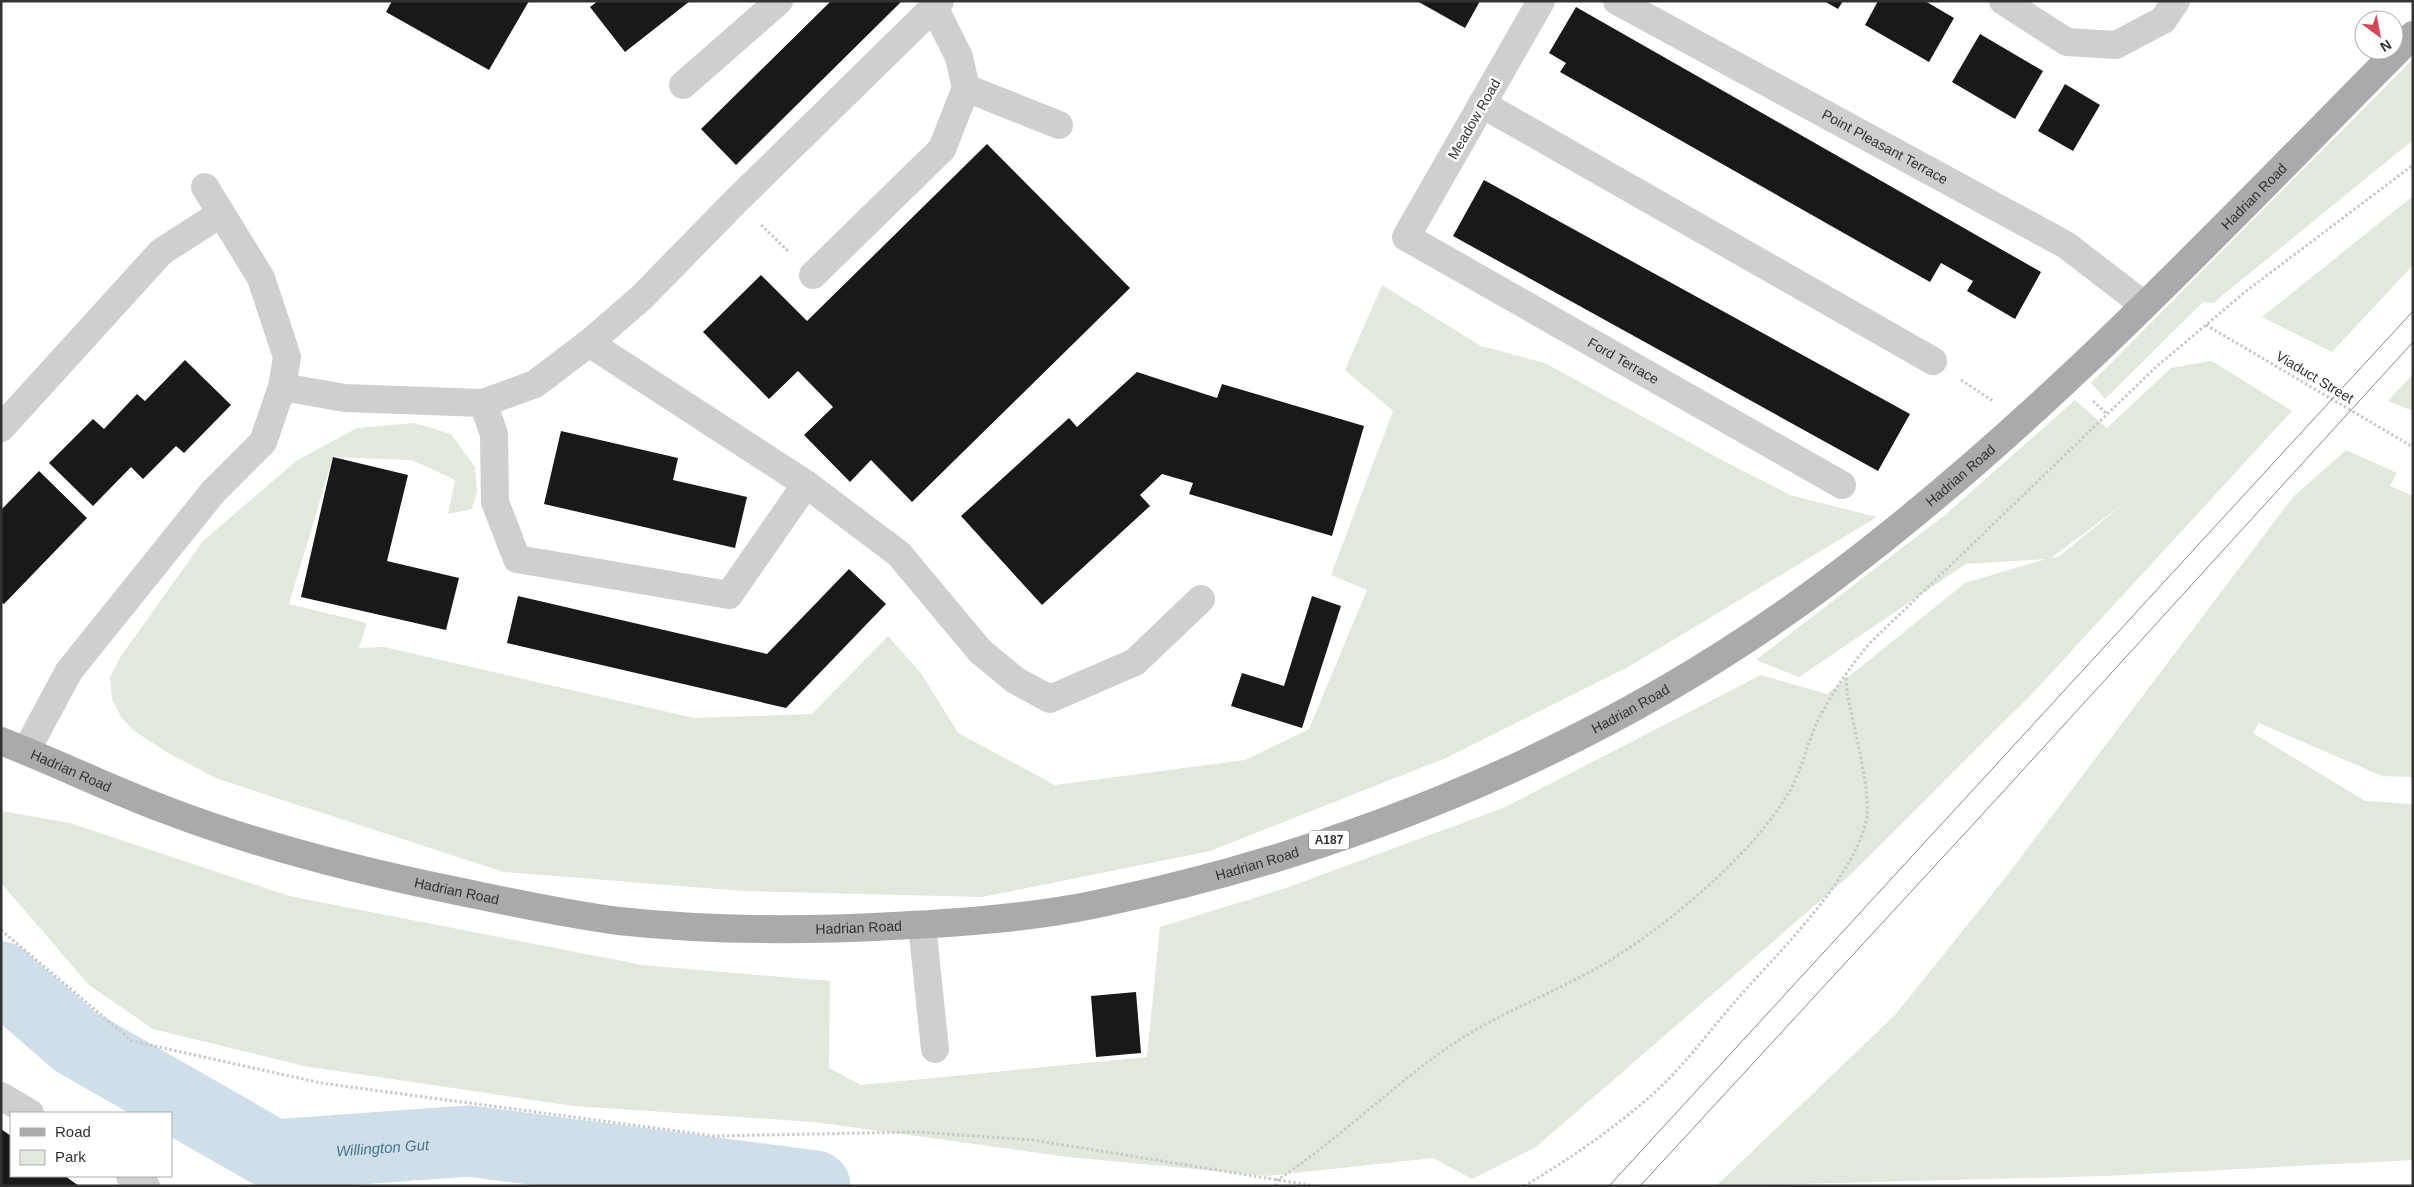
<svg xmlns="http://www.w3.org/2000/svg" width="2414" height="1187" font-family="Helvetica,sans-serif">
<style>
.green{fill:#e2e8dc;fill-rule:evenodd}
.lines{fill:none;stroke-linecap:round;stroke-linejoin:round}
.river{stroke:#cedfe9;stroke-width:71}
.building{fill:#191919}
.path{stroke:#c9c9c9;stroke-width:3;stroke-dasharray:2.5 2.5;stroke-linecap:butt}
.minor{stroke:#cfcfcf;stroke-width:28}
.major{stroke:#aaa;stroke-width:28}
.tram{stroke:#878787;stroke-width:1}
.labels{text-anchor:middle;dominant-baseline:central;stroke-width:5;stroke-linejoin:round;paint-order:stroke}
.shield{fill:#fff;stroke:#707070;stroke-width:1}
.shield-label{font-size:12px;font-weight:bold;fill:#323232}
.street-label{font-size:14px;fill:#323232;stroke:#fff}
.water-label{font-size:15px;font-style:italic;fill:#46758e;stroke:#fff}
</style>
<rect width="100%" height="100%" fill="#fff"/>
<path class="green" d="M2413 59V140L2213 303 2203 302 2105 399 2091 383Z
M2413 196V265L2332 352 2262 317Z
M1382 285 1481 346 1545 363 1720 459 1790 495 1877 517 1628 667 1446 758 1210 851 982 897 743 891 504 872 218 779 170 754 134 731 121 717 112 699 110 677 121 656 203 541 296 461 357 428 414 423 451 434 475 467 477 492 472 509 448 514 455 480 412 460 333 457 289 604 367 623 359 648 384 647 694 718 812 714 888 636 921 673 958 733 1055 785 1245 760 1309 729 1367 590 1331 575 1393 411 1345 370Z
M2212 361 2292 411 2031 695 1850 875 1536 1147 1472 1179 1433 1158 1268 1176 1068 1157 814 1122 574 1106 304 1066 153 1029 89 985 1 883V811L70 823 289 896 642 965 830 981 829 1068 861 1085 1147 1057 1160 927 1283 889 1503 808 1761 675 1827 694 1965 583 2046 559 1966 564 1799 677 1756 660 1945 515 2075 400 2107 428 2171 368ZM2126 502 2058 557 2051 558Z
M2413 374V411L2388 401Z
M2346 450 2397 473 2390 486 2413 496V777L2382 776 2259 723 2253 733 2365 801 2413 804V1160L2105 1176 1716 1186 1895 1015 2005 878 2293 497Z"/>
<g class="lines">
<path class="river" id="s1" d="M1 977 76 1042 274 1155 469 1141 815 1186"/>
</g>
<path class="building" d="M392 1H529L489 70 386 12Z
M598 1H690L625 52 590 7Z
M831 1H902L736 165 701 129Z
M1417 1H1480L1465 28Z
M1824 1H1843L1838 9Z
M1878 1H1925L1954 18 1929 62 1865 25Z
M1576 7 2041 272 2015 319 1967 291 1973 281 1941 263 1930 282 1560 72 1566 63 1549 53Z
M1980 34 2043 71 2015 119 1952 82Z
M2065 84 2100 105 2073 151 2038 131Z
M987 144 1130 288 912 502 871 460 850 482 804 435 833 407 798 371 769 399 703 332 761 275 807 321Z
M1484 180 1910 414 1878 471 1453 236Z
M185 360 231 405 184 453 176 446 143 479 131 467 93 506 49 463 93 419 104 429 137 394 145 401Z
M1137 372 1217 398 1222 384 1364 426 1332 536 1189 494 1193 483 1162 474 1140 495 1150 506 1042 605 961 516 1069 418 1077 427Z
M561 431 678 458 673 480 747 497 735 548 544 504Z
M333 457 408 475 387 561 459 578 446 630 301 597Z
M39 471 87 518 4 604 1 602V510Z
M849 569 886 604 786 708 507 643 518 596 767 654Z
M1312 596 1341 606 1302 728 1231 706 1242 673 1284 686Z
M1136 992 1141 1053 1096 1057 1091 996Z
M1 1129 11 1136V1176H65L79 1186H1Z"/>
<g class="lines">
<path class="path" d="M761 225 789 252
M2206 325 2413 447
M1961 380 1993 401
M2093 401 2107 414
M1 930 132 1041 321 1083 714 1136 918 1132 1033 1140 1315 1186
M1276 1186 1277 1180C1340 1139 1393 1084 1456 1042 1505 1010 1559 991 1609 961 1657 931 1713 886 1751 843 1766 826 1781 807 1792 787 1803 765 1808 740 1819 718 1833 692 1850 666 1870 643L2156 367 2245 292 2413 165
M1524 1186C1570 1159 1613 1129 1653 1094 1683 1067 1707 1034 1733 1004 1776 954 1850 885 1866 822 1873 796 1852 722 1847 692L1846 676"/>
<g class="minor">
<path id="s2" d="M1541 1 1406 237 1842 485"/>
<path id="s3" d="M1617 1 2066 245 2144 305"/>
<path d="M2003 1 2067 42 2116 45 2163 20 2176 1"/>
<path d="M934 7 959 57 966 88 1059 125"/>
<path d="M683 85 779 1"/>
<path d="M1482 104 1933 361"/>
<path d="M205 187 261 278 287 357 282 387"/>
<path d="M813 275 942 149 966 88"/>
<path d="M589 343 806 484 899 554 980 651 1015 680 1050 699 1135 662 1201 599"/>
<path d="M483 403 494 434 495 502 517 559 729 595 806 484"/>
<path d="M1 428 161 252 220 214"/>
<path d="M26 751 69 671 213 492 263 442 282 387 345 398 483 403 535 384 589 343 641 298 736 201 940 1"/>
<path d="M922 925 935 1049"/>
<path d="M1 1096 30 1113"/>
<path d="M130 1176 146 1186"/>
</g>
<path class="major" id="s4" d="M1 741C57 763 110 789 166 810 260 846 359 871 457 891 510 902 564 914 619 921 710 931 801 931 893 926 961 923 1030 918 1097 904 1361 849 1616 742 1832 579 2044 420 2226 223 2413 35"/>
<path class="tram" d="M1609 1186 2413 311
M1640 1186 2001 794 2413 342"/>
</g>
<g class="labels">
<rect class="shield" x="1309" y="830.5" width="40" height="19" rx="4"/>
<g class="shield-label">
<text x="1329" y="840">A187</text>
</g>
<g class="street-label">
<text transform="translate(1474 119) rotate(-60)">Meadow Road</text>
<text stroke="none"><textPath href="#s3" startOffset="305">Point Pleasant Terrace</textPath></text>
<text stroke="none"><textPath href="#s4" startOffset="2506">Hadrian Road</textPath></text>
<text stroke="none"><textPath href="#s2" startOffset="522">Ford Terrace</textPath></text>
<text transform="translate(2315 377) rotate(31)">Viaduct Street</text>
<text stroke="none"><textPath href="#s4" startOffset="2101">Hadrian Road</textPath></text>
<text stroke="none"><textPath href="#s4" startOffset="1696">Hadrian Road</textPath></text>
<text stroke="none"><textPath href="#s4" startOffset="76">Hadrian Road</textPath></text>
<text stroke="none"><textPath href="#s4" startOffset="1291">Hadrian Road</textPath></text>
<text stroke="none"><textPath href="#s4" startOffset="481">Hadrian Road</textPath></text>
<text stroke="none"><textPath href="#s4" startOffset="886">Hadrian Road</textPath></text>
</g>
<g class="water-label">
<text stroke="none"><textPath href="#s1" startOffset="436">Willington Gut</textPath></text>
</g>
</g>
<rect width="2414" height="1187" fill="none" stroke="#323232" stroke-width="5"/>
<rect x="10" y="1112" width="162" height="65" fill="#ffffff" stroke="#adadad"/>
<rect x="20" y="1128" width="25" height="8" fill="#aaaaaa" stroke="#adadad"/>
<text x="55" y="1137" font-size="15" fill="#323232">Road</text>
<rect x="20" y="1150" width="25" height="15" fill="#e2e8dc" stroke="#adadad"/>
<text x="55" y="1162" font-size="15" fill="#323232">Park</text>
<g transform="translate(2379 35) rotate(148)"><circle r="24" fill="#ffffff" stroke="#adadad"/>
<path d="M0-4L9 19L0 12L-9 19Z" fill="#d74756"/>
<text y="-8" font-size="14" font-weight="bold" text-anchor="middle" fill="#323232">N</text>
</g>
</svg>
